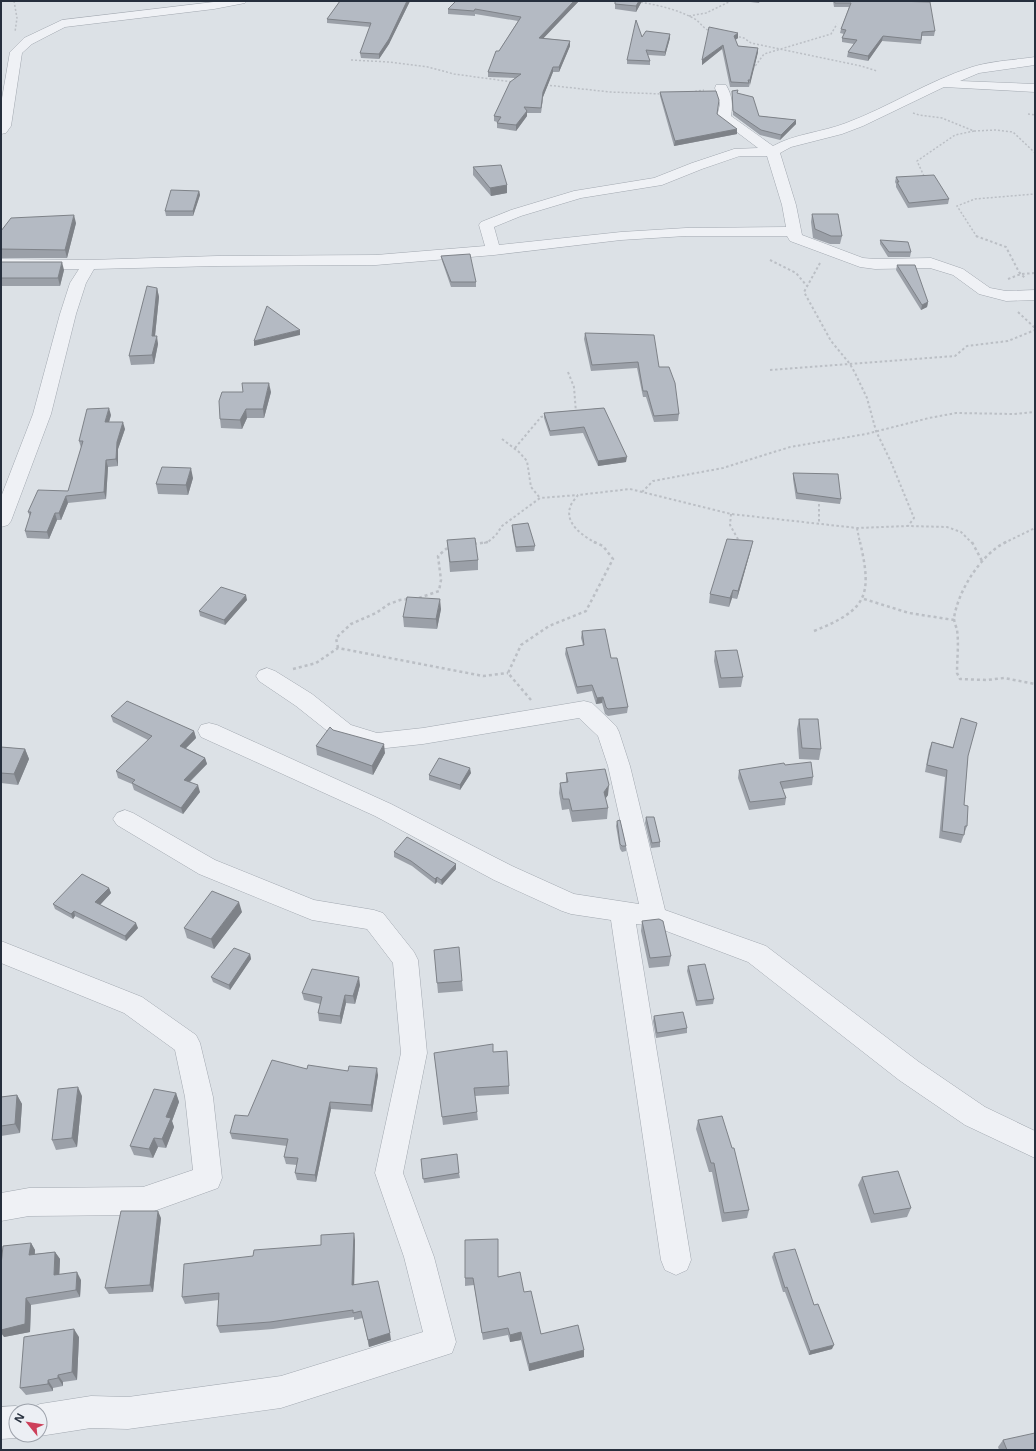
<svg xmlns="http://www.w3.org/2000/svg" width="1036" height="1451" font-family="'Open Sans',sans-serif">
<style>
.lines{fill:none;stroke-linecap:round;stroke-linejoin:round}
.minor-casing{stroke:#a2a8b0;stroke-width:1}
.path-far2{stroke:#bbbfc5;stroke-width:1.5;stroke-dasharray:2 2;stroke-linecap:butt}
.path-far1{stroke:#bbbfc5;stroke-width:2;stroke-dasharray:2.5 2.5;stroke-linecap:butt}
.path{stroke:#bbbfc5;stroke-width:2.5;stroke-dasharray:3 3;stroke-linecap:butt}
.minor{fill:#eff1f5;fill-rule:evenodd}
.wall{fill:#9ba0a8}
.shaded-wall{fill:#7e8288}
.building{fill:#b4bac3;stroke:#7e8288}
</style>
<rect width="100%" height="100%" fill="#dce1e6"/>
<g class="lines">
<g class="minor-casing">
<path id="minor" d="M222 1H247L245 3 214 9 65 27 32 44 22 53 11 126 6 133 1 134V104L10 52 24 38 62 20Z
M1035 57V65L979 73 960 81 1035 84V92L944 87 863 126 842 134 791 147 780 153 796 205 802 235 863 258 875 259 931 258 963 269 990 288 1006 291 1035 290V300L1006 301 979 294 953 275 930 268 875 269 860 267 790 241 787 236H686L621 240 494 255 376 265 217 266 94 269 86 283 76 314 51 414 11 521 8 525 1 527V497L33 414 60 314 70 283 79 269H1V259L89 260 217 256 376 255 485 246 479 225 481 222 511 210 574 191 654 178 692 163 734 149 758 148 717 117 720 104 715 88 716 85H726C732 95 733 104 731 116L773 146C794 134 823 132 846 123 889 107 928 81 972 67 991 61 1015 60 1035 57ZM740 156H767L782 205 786 227 686 228 621 232 499 245 494 227 521 216 581 198 662 185 702 169Z
M267 668 275 671 312 694 351 725 377 733 423 728 584 701 592 703 616 726 619 732 630 766 665 910 766 946 919 1062 985 1107 1035 1131V1158L965 1125 899 1080 748 962 653 926 636 924 691 1260 687 1270 676 1275 665 1270 661 1260 611 920 571 914 562 911 494 880 375 816 201 737 198 731 201 725 209 723 217 725 391 804 512 866 574 894 639 904 608 766 598 736 579 718 423 744 377 749 335 737 296 706 259 681 256 676 259 671Z
M125 810 133 813 215 860 314 900 374 910 383 913 414 952 418 960 427 1053 403 1173 434 1257 456 1342 452 1353 281 1408 128 1429 91 1428 40 1436 38 1435H40V1411H28L29 1409 40 1404 91 1396 128 1397 281 1376 423 1332 404 1257 375 1173 401 1053 393 963 367 929 312 920 199 874 117 825 113 819 117 813Z
M1 941 142 997 196 1035 200 1043 213 1097 222 1178 218 1188 143 1215 29 1216 1 1221V1193L29 1188 143 1187 193 1170 185 1097 175 1050 124 1013 1 963Z
M16 1406 27 1411H16V1435H23L16 1438 1 1439V1407Z"/>
</g>
<path class="path-far2" d="M14 1 17 18 15 32
M633 1C653 4 674 8 693 18 700 21 703 29 710 31
M689 16 706 13 731 1
M735 36 744 38 751 43 861 66 877 71
M351 60 389 62 428 67 454 74 513 82
M753 69 764 54 831 34 837 24
M546 85 610 92 662 94
M691 92 704 90
M913 113 919 115 942 118 974 131 955 135 917 161 924 176
M1028 114 1035 115
M974 131 996 130 1013 132 1035 153
M977 237 957 206 975 199 1035 194"/>
<path class="path-far1" d="M976 236 1006 247 1019 272 1026 279
M770 260 796 273 807 286
M820 263 804 292 831 341 850 364 855 373 867 398 876 431 891 462 914 518 908 526
M1008 279 1021 274 1035 273
M1018 312 1035 328
M770 370 955 356 967 346 1008 341 1035 330
M568 372 574 387 576 413
M502 439 519 452 527 461 531 487 540 498
M515 448 541 417 546 416
M642 492 653 481 723 468 790 447 866 434 929 418 956 413 1014 414 1035 412
M819 504V524
M731 514 730 525 739 541
M857 528 860 543
M484 543 488 542 496 535 502 526 540 498 578 495
M596 543C583 536 563 523 571 505 572 502 576 498 578 495L630 489 731 514 857 528 908 526 947 527 961 532 972 543
M1004 543 1035 528"/>
<path class="path" d="M972 542 982 561
M1006 542C981 554 958 591 954 618 954 622 956 626 957 630 959 643 957 659 957 673L960 679 987 680 1004 678 1035 684
M474 544 488 542
M419 598 439 591 441 580 438 556 446 549 451 547
M864 599 909 613 954 620
M814 631C866 610 873 597 860 542
M338 648 336 638 351 624 376 613 389 604 400 600 410 599
M293 669 316 663 338 648 483 676 508 673
M531 700 508 673 521 645 549 626 586 611 613 559 603 546 594 542"/>
<use href="#minor" class="minor"/>
</g>
<path class="wall" d="M340 1H410L389 44 379 59 361 58 360 53 370 27 327 23V19Z
M456 1H579L543 38 570 41V46L559 72H553L543 97 541 113H527V116L516 131 497 128V122L494 121V116L515 78 488 77V72L499 51 518 21 475 14V16L448 14V9Z
M615 1H642L636 12 615 9Z
M742 1H760L759 3Z
M833 1H893L935 31 934 36H922L921 44 882 41 868 61 847 57 848 52 854 44 842 42V38L844 34 840 33 841 29 849 7H834Z
M738 33V38L735 40 738 46 758 48V52L749 87H730L722 49 702 65V60Z
M670 34V38L665 56 648 55 650 61V65L627 64V60L642 37Z
M732 91 737 93 759 116 796 120V124L780 140 760 135 733 115 732 95Z
M660 92 717 114 737 134 674 146 660 96Z
M473 167 507 185V193L491 196 473 175Z
M896 177 949 199 948 204 908 208 896 187V184L895 182Z
M199 191 200 195 193 216H166L165 211Z
M812 214 842 236 840 244H830L813 238 811 222Z
M76 223 67 258H1V231Z
M880 240 911 252 910 257H888L880 244Z
M441 256 476 282V287H451L442 261Z
M1 262 64 270 60 286H1Z
M897 265 928 302 927 307 921 310 896 270Z
M157 288 159 297 155 336 158 344 154 364 131 365 129 356Z
M585 333 659 367 679 414 678 421 654 422 646 397H643L637 368 591 371 584 339Z
M271 392 264 418H247L242 429 221 428 220 419Z
M604 408 626 462 598 466 583 433 550 436 544 418V413Z
M111 415 109 422 125 429 118 449V466L108 467 106 499 68 503 61 520H57L49 539 27 538 25 531 30 517 28 512 68 491 81 448 79 441Z
M793 473 841 499 840 504 796 499 793 479Z
M193 478 188 495 158 494 156 484Z
M512 525 535 546 534 551 516 552 512 530Z
M447 540 478 560V570L450 572Z
M751 549 737 599 732 598 729 607 709 603 710 594Z
M247 600 225 625 200 616 199 611Z
M441 609 437 629 404 627 403 617Z
M582 631 611 658 628 707 627 713 608 716 605 714 602 703 596 704 592 691 577 694 565 654 566 648 583 645 581 638Z
M715 651 743 677 741 687 719 688 714 661Z
M111 716 194 731 196 738 186 748 205 758 207 764 190 782 200 792 183 814 134 790 132 784 118 778 116 771 148 740 113 722Z
M961 718 968 756 964 805 967 826 961 843 939 838 945 777 925 772 929 750 932 742 953 747Z
M799 719 821 749 819 760 799 759 797 729Z
M333 730 385 753 373 775 317 755 316 746Z
M1 747 25 749 29 759 18 785 1 783Z
M785 765 813 777 812 785 783 789 786 798 785 805 749 810 738 778 739 770Z
M471 773 460 790 429 780V775Z
M566 773 608 795 605 799 608 808 607 819 572 822 569 809 562 810 559 793 560 783 566 782Z
M646 817 660 842V847L651 848 645 823Z
M617 821 626 846V851L622 852 620 849 616 826Z
M394 852 456 864V869L442 885 437 882 435 884 412 866 394 857Z
M109 888 111 893 100 905 138 928 126 941 75 916 73 919 55 909 53 904Z
M242 912 214 949 187 938 184 928Z
M642 921 671 956 669 966 649 968 641 931Z
M434 950 462 981 463 991 438 993Z
M250 954 251 959 230 990 213 982 211 977Z
M688 966 714 999 713 1004 696 1006 687 971Z
M360 985 355 1004 346 1003 341 1024 319 1021 318 1013 320 1004 304 1000 302 993Z
M654 1016 687 1028V1033L656 1038 653 1021Z
M493 1052 509 1086V1094L475 1096 478 1120 443 1125 434 1053Z
M307 1069 378 1075 372 1112 331 1109 316 1182 297 1180 295 1173 297 1165 286 1164 284 1157 287 1146 232 1139 230 1133 248 1116Z
M176 1093 179 1102 172 1121 174 1127 166 1148 158 1147 153 1158 134 1155 130 1146Z
M17 1095 22 1104 20 1133 1 1136V1097Z
M82 1096 77 1147 56 1150 52 1140Z
M698 1120 749 1210 747 1218 722 1222 712 1172H709L696 1129Z
M421 1159 459 1173 460 1178 424 1183Z
M862 1177 911 1208 907 1217 871 1223 858 1185Z
M161 1218 153 1292 109 1294 105 1288Z
M355 1240 354 1285 391 1340 369 1347 363 1318 354 1320V1317L273 1329 220 1333 217 1326 219 1300 185 1304 182 1297 253 1256Z
M31 1243 35 1250V1254L55 1252 60 1259 59 1275 81 1280 80 1297 31 1305 30 1332 4 1337Z
M774 1253 814 1305 832 1349 809 1355 785 1292H783L772 1257Z
M498 1277 524 1292 541 1334 584 1357 529 1371 521 1340 510 1342 508 1335 483 1340 474 1285 465 1286V1278Z
M79 1337 77 1380 63 1382V1386L53 1388V1391L26 1395 20 1388Z
M1003 1440 1035 1450H999L998 1447Z"/>
<path class="shaded-wall" d="M407 1H410L389 44 379 59V54Z
M574 1H579L539 43V38Z
M639 1H642L636 12V6Z
M738 33V38L734 41V36Z
M670 34V38L665 56V52Z
M883 36 882 41 868 61V56Z
M570 41V46L559 72V67Z
M723 45 722 49 702 65V60Z
M758 48V52L750 85V80Z
M553 67V72L543 97 541 113 543 92Z
M527 111V116L516 131V125Z
M796 120V124L780 140 781 135Z
M737 129V134L674 146 675 141Z
M507 185V193L491 196 490 188Z
M199 191 200 195 193 216V211Z
M74 215 76 223 67 258 65 250Z
M62 262 64 270 60 286 58 278Z
M157 288 159 297 154 345 152 336Z
M928 302 927 307 921 310 922 305Z
M300 330V335L254 346V341Z
M157 336 158 344 154 364 152 355Z
M269 383 271 392 264 418 263 409Z
M109 408 111 415 107 429 105 422Z
M246 409 247 418 242 429 240 420Z
M123 422 125 429 118 449V466L116 459 117 442Z
M627 457 626 462 598 466V461Z
M106 460 108 467 106 499 104 492Z
M191 468 193 478 188 495 186 485Z
M66 496 68 503 61 520 59 513Z
M55 513 57 520 49 539 47 532Z
M753 541 751 549 737 599 738 591Z
M733 590 732 598 729 607 730 598Z
M246 595 247 600 225 625 224 620Z
M440 599 441 609 437 629 436 619Z
M603 697 602 703 596 704 597 698Z
M194 731 196 738 182 752 180 746Z
M384 744 385 753 373 775 372 766Z
M25 749 29 759 18 785 14 774Z
M205 758 207 764 185 786 184 780Z
M470 768 471 773 460 790V785Z
M198 785 200 792 183 814 181 808Z
M609 785 608 795 603 802 604 792Z
M456 864V869L442 885 441 880Z
M437 877V882L435 884V879Z
M109 888 111 893 97 908 95 902Z
M239 902 242 912 214 949 211 939Z
M74 911 75 916 73 919 71 914Z
M136 923 138 928 126 941 125 936Z
M250 954 251 959 230 990 229 985Z
M359 977 360 985 355 1004 353 996Z
M345 995 346 1003 341 1024 340 1016Z
M377 1068 378 1075 372 1112 371 1105Z
M78 1087 82 1096 77 1147 72 1138Z
M176 1093 179 1102 172 1121 174 1127 166 1148 162 1139 166 1117Z
M17 1095 22 1104 20 1133 15 1124Z
M330 1102 331 1109 316 1182 315 1175Z
M154 1138 158 1147 153 1158 149 1149Z
M158 1211 161 1218 153 1292 150 1285Z
M354 1233 355 1240 354 1292 352 1285Z
M31 1243 35 1250 34 1263 29 1255Z
M55 1252 60 1259 59 1283 54 1275Z
M77 1272 81 1280 80 1297 76 1290Z
M26 1298 31 1305 30 1332 4 1337 1 1333V1330Z
M74 1329 79 1337 77 1380 72 1372Z
M521 1332V1340L510 1342V1335Z
M390 1333 391 1340 369 1347 368 1340Z
M834 1345 832 1349 809 1355 810 1351Z
M584 1350V1357L529 1371V1364Z
M58 1375 63 1382V1386L58 1378Z
M48 1380 53 1388V1391L48 1384Z"/>
<path class="building" d="M340 1H407L389 39 379 54 360 53 371 23 327 19Z
M456 1H574L539 38 570 41 559 67H553L543 92 541 108 524 107 527 111 516 125 497 123 501 117 494 116 510 82 521 74 488 72 496 51H499L521 17 475 9 474 11 448 9Z
M615 1H639L636 6 615 4Z
M834 1H893L930 2 935 31 922 32 921 40 883 36 868 56 848 52 857 40 842 38 846 30 841 29 851 3H835Z
M636 20 642 37 646 31 670 34 665 52 646 50 650 61 627 60Z
M709 27 738 33 734 36 738 46 758 48 750 80H748L749 83 731 82 723 45 702 60Z
M738 90 737 93 753 97 759 116 796 120 781 135 761 130 733 111 732 91Z
M716 91 719 100 717 114 737 129 675 141 660 92Z
M501 165 507 185 490 188 473 167Z
M934 175 949 199 909 203 897 182H899L896 177Z
M171 190 199 191 193 211H165Z
M812 214H838L842 236H831L815 229Z
M74 215 65 250 1 249V231L11 218Z
M880 240 908 242 911 252H889Z
M470 254 476 282H451L441 256Z
M1 262H62L58 278H1Z
M897 265H915L928 302 922 305Z
M147 286 157 288 152 336H157L152 355 129 356Z
M267 306 300 330 254 341Z
M585 333 654 335 659 367H669L675 383 679 414 654 416 647 391H643L638 362 592 365Z
M242 383H269L263 409H246L240 420 220 419 219 401 222 392H243Z
M109 408 105 422H123L117 442 116 459 106 460 104 492 66 496 59 513H55L47 532 25 531 31 512H28L38 490 68 491 83 441H79L87 409Z
M604 408 627 457 598 461 584 427 550 431 544 413Z
M162 467 191 468 186 485 156 484Z
M793 473 838 474 841 499 797 493Z
M528 523 535 546 516 547 512 525Z
M475 538 478 560 450 562 447 540Z
M727 539 753 541 738 591 733 590 730 598 710 594Z
M221 587 246 595 224 620 199 611Z
M407 597 440 599 436 619 403 617Z
M605 629 611 658H617L628 707 608 709 606 707 603 697 597 698 592 685 577 687 566 648 584 645 582 631Z
M737 650 743 677 721 678 715 651Z
M127 701 194 731 180 746 205 758 184 780 198 785 181 808 132 783 135 780 116 771 152 736 111 716Z
M961 718 977 723 968 756 964 805 968 806 967 826H965L964 835 942 831 947 770 927 765 932 742 953 748Z
M799 719H818L821 749 802 748Z
M330 727 333 730 384 744 372 766 316 746Z
M1 747 25 749 14 774 1 773Z
M439 758 470 768 460 785 429 775Z
M811 762 813 777 780 782 786 798 750 802 739 770 784 763 785 765Z
M605 769 609 785 604 792 608 808 572 811 569 799H563L560 783 568 782 566 773Z
M646 817H654L660 842 652 843Z
M620 820 626 846H622L620 844 617 821Z
M407 837 456 864 441 880 437 877 435 879 411 861 394 852Z
M82 874 109 888 95 902 136 923 125 936 74 911 71 914 53 904Z
M212 891 239 902 211 939 184 928Z
M659 919 663 921 671 956 650 958 642 921Z
M459 947 462 981 437 983 434 950Z
M234 948 250 954 229 985 211 977Z
M705 964 714 999 697 1001 688 966Z
M312 969 359 977 353 996 345 995 340 1016 318 1013 322 997 302 993Z
M683 1012 687 1028 657 1033 654 1016Z
M493 1044V1052L507 1051 509 1086 474 1088 477 1112 442 1117 434 1053Z
M272 1060 307 1069 308 1065 348 1071 349 1066 377 1068 371 1105 330 1102 315 1175 295 1173 298 1158 284 1157 288 1139 230 1133 235 1115 248 1116Z
M78 1087 72 1138 52 1140 58 1089Z
M154 1089 176 1093 166 1117 171 1118 162 1139 154 1138 149 1149 130 1146Z
M17 1095 15 1124 1 1126V1097Z
M722 1116 732 1148H734L749 1210 724 1213 714 1163H711L698 1120Z
M457 1154 459 1173 423 1179 421 1159Z
M898 1171 911 1208 874 1214 862 1177Z
M121 1211H158L150 1285 105 1288Z
M354 1233 352 1285 378 1281 390 1333 368 1340 361 1311 353 1313V1310L270 1322 217 1326 219 1293 182 1297 184 1264 253 1256 254 1250 321 1245V1235Z
M498 1239V1277L520 1272 524 1292 531 1291 541 1334 578 1325 584 1350 529 1364 521 1332 510 1335 508 1328 482 1333 473 1278H465V1240Z
M31 1243 29 1255 55 1252 54 1275 77 1272 76 1290 26 1298 25 1324 1 1330V1265L3 1246Z
M795 1249 814 1305 818 1304 834 1345 810 1351 787 1287 785 1288 774 1253Z
M74 1329 72 1372 58 1375V1378L48 1380V1384L20 1388 24 1337Z
M1035 1433V1450H1007L1003 1440Z"/>
<rect width="1036" height="1451" fill="none" stroke="#262f3d" stroke-width="4"/>
<g transform="translate(28 1423) rotate(300)"><circle r="19" fill="#eceff4" stroke="#9da2ab"/>
<path d="M0-3L7 15L0 10L-7 15Z" fill="#cd405a"/>
<text y="-6" font-size="11" font-weight="bold" text-anchor="middle" fill="#262f3d">N</text>
</g>
</svg>
